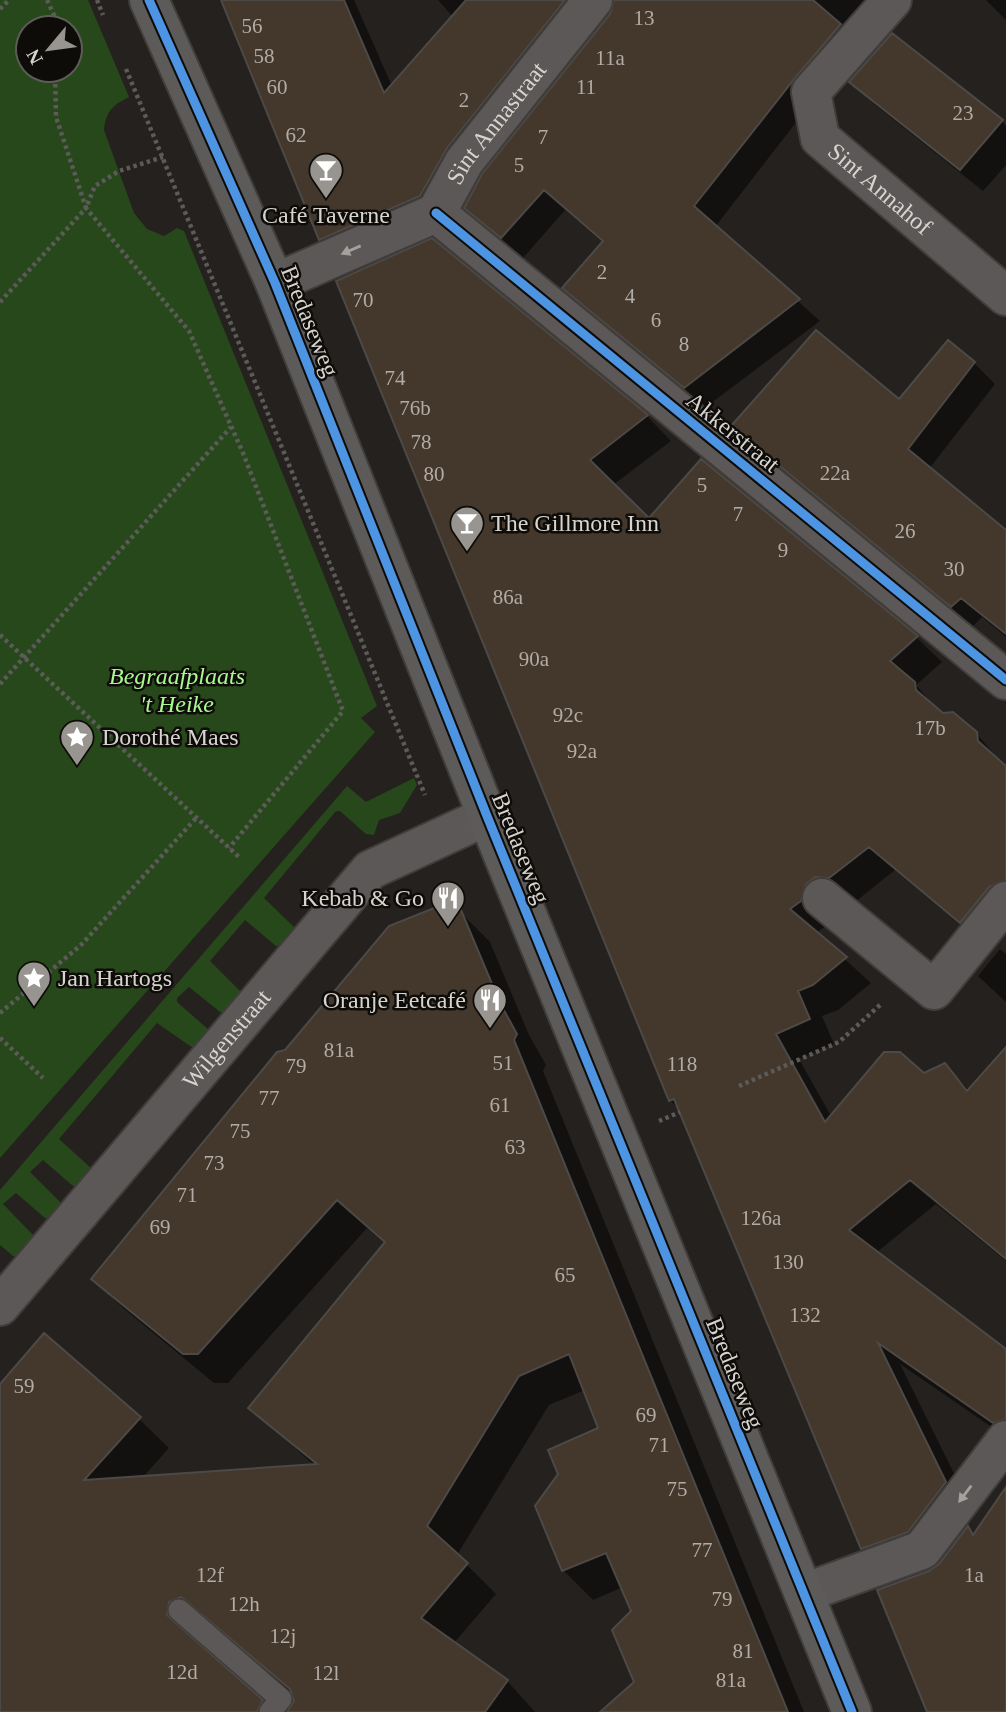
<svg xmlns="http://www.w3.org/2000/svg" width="1006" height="1712" font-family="Georgia,serif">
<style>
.green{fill:#27481a;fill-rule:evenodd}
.shadow{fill:#0007}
.building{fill:#44372c;stroke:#4c4946;stroke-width:2}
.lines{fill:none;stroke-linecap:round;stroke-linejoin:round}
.lane-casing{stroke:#403d3b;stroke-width:24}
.street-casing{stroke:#403d3b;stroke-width:42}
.secondary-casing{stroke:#403d3b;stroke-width:42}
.path{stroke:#5d5b5a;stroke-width:4.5;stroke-dasharray:3.5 3.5;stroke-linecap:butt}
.lane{stroke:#5b5857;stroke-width:21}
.street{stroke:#5b5857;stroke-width:38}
.secondary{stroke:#5d5b5a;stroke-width:38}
.cycleway-casing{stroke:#0e0c09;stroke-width:13}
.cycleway{stroke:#4d94e3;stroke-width:9}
.oneway{fill:#a5a29e}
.labels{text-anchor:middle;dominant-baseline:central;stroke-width:5;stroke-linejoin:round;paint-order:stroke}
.number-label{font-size:21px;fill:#b2aca6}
.street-label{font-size:24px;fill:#d7d3ce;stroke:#0e0c09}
.poi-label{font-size:24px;fill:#d7d3ce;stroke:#0e0c09;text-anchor:start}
.park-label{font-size:24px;font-style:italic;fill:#a9f890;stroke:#0e0c09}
</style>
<rect width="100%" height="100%" fill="#24211e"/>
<path class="green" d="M0 0H88L129 97C113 105 106 111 104 130L134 213 147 229 164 236 177 228 184 231 377 706 361 718 375 732 0 1158ZM70 28V70H28V28Z
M414 778 417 785 400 813 379 820 374 835 366 834 340 811H336L264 898 295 928 281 945 276 946 245 920 210 961 241 992 225 1012H220L189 987 177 998V1002L209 1030 193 1048 157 1023 59 1139 91 1168 78 1186H73L43 1160 30 1172 61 1203 51 1218H45L16 1193 3 1204 34 1236 19 1256H13L0 1245V1190L347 786 366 802Z"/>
<path class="shadow" d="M223 0H354L392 86 453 17 438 0H607L467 169 342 260 321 239Z
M616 0H905L815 98 715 227 820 321 706 407 565 288 604 243 565 210 523 258 466 207 612 15Z
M986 0H1006V20Z
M852 82 1002 121 1006 126V165L983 191 874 104Z
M432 240 647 416 671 441 613 485 649 520 702 461 917 638 942 662 916 685 940 713 976 733 1006 768V918L984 945 895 870 855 902 829 910 826 926 816 933 871 983 838 1010 822 1016 834 1044 799 1059 831 1116 945 1065 970 1091 1006 1068V1261L936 1204 876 1253 1006 1351V1437L900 1364 971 1508 887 1573 862 1548 681 1111 670 1100Z
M974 363 995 384 929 469 1006 532V637L982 617 973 626 754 447 733 426 899 402Z
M460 912 490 942 529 1035 546 1065 543 1071 804 1712H648L633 1612 623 1587 593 1600 563 1570 601 1429 585 1390 549 1405 457 1555 496 1594 454 1643 507 1681 535 1712H288L296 1702 292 1693 212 1626 199 1630 195 1639 198 1646 272 1712H0V1388L139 1419 169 1448 142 1478 315 1466 250 1408 386 1244 367 1228 228 1383H214L123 1308 93 1279 286 1051Z
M1000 949 1006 954V1002L978 976Z"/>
<path class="building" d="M221 0H344L384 93 466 0H565L447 148 420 196 319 240Z
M614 0H813L841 24 795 78 694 206 800 299 684 388 562 288 603 241 544 190 501 238 464 208 482 174 610 14Z
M892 33 1003 120 960 170 849 82Z
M432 238 648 415 590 460 649 518 701 459 918 636 890 661 915 682 916 690 943 713 953 712 977 732 978 741 1006 766V880L989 887 960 923 869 847 829 878 815 877 806 884 801 901 790 909 847 957 813 985 798 991 810 1019 776 1034 825 1122 884 1052H900L924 1073 945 1063 967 1091 1006 1047V1259L910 1180 849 1230 1006 1349V1419L993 1423 878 1343 946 1482 908 1532 861 1549 674 1099 669 1101 336 281Z
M816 330 899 399 948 340 975 362 908 449 1006 530V634L961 598 951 607 731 426Z
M444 904 461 910 500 1003 517 1034 514 1040 788 1712H600L634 1682 612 1630 631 1611 606 1553 562 1571 535 1506 558 1474 548 1450 598 1428 569 1354 519 1376 427 1526 468 1563 421 1618 508 1680 485 1712H287L294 1701 290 1689 181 1597 169 1602 167 1615 263 1700 257 1712H0V1384L44 1333 141 1417 84 1480 317 1464 248 1408 385 1242 337 1200 198 1354H183L91 1279 277 1052 285 1050 389 926Z
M1006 1487V1712H927L877 1590 929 1571 939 1564 968 1526 973 1535Z"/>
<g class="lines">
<g class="lane-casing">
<path id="lane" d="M179 1610 281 1699 270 1712"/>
</g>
<g class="street-casing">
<g id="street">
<path id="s1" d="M892 0 811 92 820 138 1006 296"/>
<path d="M436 213 1006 680"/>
<path id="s2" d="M275 283 436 213 464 162 593 0"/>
<path d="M822 898 934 990 1006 901"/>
<path id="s3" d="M0 1306 370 870 487 816"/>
<path d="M804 1593 922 1550 1006 1440"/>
</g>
</g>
<g class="secondary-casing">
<path id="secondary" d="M149 0 275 283 487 816 852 1712"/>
</g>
<path class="path" d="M47 0 54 15V28
M97 0 103 15
M0 9 9 0
M126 69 425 795
M55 70 56 117 86 208 95 186 119 171 163 157
M0 302 86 208 189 331 243 453 343 711 229 848
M0 635 240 858
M0 684 231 427
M0 1013 81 945 197 817
M0 1038 43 1078
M739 1086 839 1042 880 1005
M659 1121 680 1112"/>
<use href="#lane" class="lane"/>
<use href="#street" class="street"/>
<use href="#secondary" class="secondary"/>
<g class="cycleway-casing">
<path id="cycleway" d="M149 0 275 283 487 816 852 1712
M436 213 1006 680"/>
</g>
<use href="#cycleway" class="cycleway"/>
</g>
<defs><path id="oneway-solid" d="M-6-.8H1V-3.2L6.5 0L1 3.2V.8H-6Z" transform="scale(1.75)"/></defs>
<g class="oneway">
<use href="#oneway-solid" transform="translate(351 250) rotate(157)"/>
<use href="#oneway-solid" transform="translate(965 1494) rotate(127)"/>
</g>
<defs>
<g id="bar-pin" transform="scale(1.75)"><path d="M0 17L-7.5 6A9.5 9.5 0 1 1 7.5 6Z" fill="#989590" stroke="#0e0c09"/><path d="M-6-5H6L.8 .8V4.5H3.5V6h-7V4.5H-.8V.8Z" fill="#fff"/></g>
<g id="sight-pin" transform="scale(1.75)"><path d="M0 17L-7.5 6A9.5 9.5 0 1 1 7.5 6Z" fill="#989590" stroke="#0e0c09"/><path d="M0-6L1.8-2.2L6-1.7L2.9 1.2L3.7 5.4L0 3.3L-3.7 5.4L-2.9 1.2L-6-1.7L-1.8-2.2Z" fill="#fff"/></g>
<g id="restaurant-pin" transform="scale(1.75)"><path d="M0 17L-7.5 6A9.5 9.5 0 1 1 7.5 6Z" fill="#989590" stroke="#0e0c09"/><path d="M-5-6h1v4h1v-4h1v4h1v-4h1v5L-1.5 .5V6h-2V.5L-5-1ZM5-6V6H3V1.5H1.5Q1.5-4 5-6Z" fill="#fff"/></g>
</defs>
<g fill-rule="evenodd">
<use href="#bar-pin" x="326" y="170"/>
<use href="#bar-pin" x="467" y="523"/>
<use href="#sight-pin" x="77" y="737"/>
<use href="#restaurant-pin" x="448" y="898"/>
<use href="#sight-pin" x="34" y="978"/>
<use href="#restaurant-pin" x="490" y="1000"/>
</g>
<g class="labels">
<g class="number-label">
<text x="644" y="18">13</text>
<text x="252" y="26">56</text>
<text x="264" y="56">58</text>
<text x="610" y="58">11a</text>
<text x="277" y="87">60</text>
<text x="586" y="87">11</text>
<text x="464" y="100">2</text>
<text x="963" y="113">23</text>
<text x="296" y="135">62</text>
<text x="543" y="137">7</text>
<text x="519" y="165">5</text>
<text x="602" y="272">2</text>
<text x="630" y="296">4</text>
<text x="363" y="300">70</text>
<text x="656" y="320">6</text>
<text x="684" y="344">8</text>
<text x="395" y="378">74</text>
<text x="415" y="408">76b</text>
<text x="421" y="442">78</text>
<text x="835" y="473">22a</text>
<text x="434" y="474">80</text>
<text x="702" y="485">5</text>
<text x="738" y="514">7</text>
<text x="905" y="531">26</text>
<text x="783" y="550">9</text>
<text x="954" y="569">30</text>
<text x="508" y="597">86a</text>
<text x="534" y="659">90a</text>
<text x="568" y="715">92c</text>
<text x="930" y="728">17b</text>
<text x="582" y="751">92a</text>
<text x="339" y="1050">81a</text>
<text x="503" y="1063">51</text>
<text x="682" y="1064">118</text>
<text x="296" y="1066">79</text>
<text x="269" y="1098">77</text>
<text x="500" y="1105">61</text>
<text x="240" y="1131">75</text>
<text x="515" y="1147">63</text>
<text x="214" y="1163">73</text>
<text x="187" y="1195">71</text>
<text x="761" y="1218">126a</text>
<text x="160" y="1227">69</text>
<text x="788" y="1262">130</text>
<text x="565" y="1275">65</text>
<text x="805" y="1315">132</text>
<text x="24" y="1386">59</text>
<text x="646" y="1415">69</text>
<text x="659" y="1445">71</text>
<text x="677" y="1489">75</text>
<text x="702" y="1550">77</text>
<text x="210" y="1575">12f</text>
<text x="974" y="1575">1a</text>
<text x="722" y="1599">79</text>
<text x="244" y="1604">12h</text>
<text x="283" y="1636">12j</text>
<text x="743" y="1651">81</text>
<text x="182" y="1672">12d</text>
<text x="326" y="1673">12l</text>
<text x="731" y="1680">81a</text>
</g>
<g class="street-label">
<text stroke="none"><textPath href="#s2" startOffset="284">Sint Annastraat</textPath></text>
<text stroke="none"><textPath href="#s1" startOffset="248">Sint Annahof</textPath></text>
<text transform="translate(310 321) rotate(68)">Bredaseweg</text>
<text transform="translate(733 432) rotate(39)">Akkerstraat</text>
<text transform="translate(521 848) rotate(68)">Bredaseweg</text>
<text stroke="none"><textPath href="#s3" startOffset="350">Wilgenstraat</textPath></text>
<text transform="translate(735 1373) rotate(68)">Bredaseweg</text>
</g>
<g class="poi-label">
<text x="326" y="215" text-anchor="middle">Café Taverne</text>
<text x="491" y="523">The Gillmore Inn</text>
<text x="102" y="737">Dorothé Maes</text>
<text x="424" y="898" text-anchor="end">Kebab &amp; Go</text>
<text x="58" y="978">Jan Hartogs</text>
<text x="466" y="1000" text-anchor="end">Oranje Eetcafé</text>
</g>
<g class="park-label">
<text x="177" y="676">Begraafplaats<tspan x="177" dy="28">'t Heike</tspan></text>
</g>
</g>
<g transform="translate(49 49) rotate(241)"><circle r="33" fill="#0e0c09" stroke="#5e5c58" stroke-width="2"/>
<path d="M0-5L12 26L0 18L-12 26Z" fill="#989590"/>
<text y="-10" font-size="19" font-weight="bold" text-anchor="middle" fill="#d7d3ce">N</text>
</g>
</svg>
